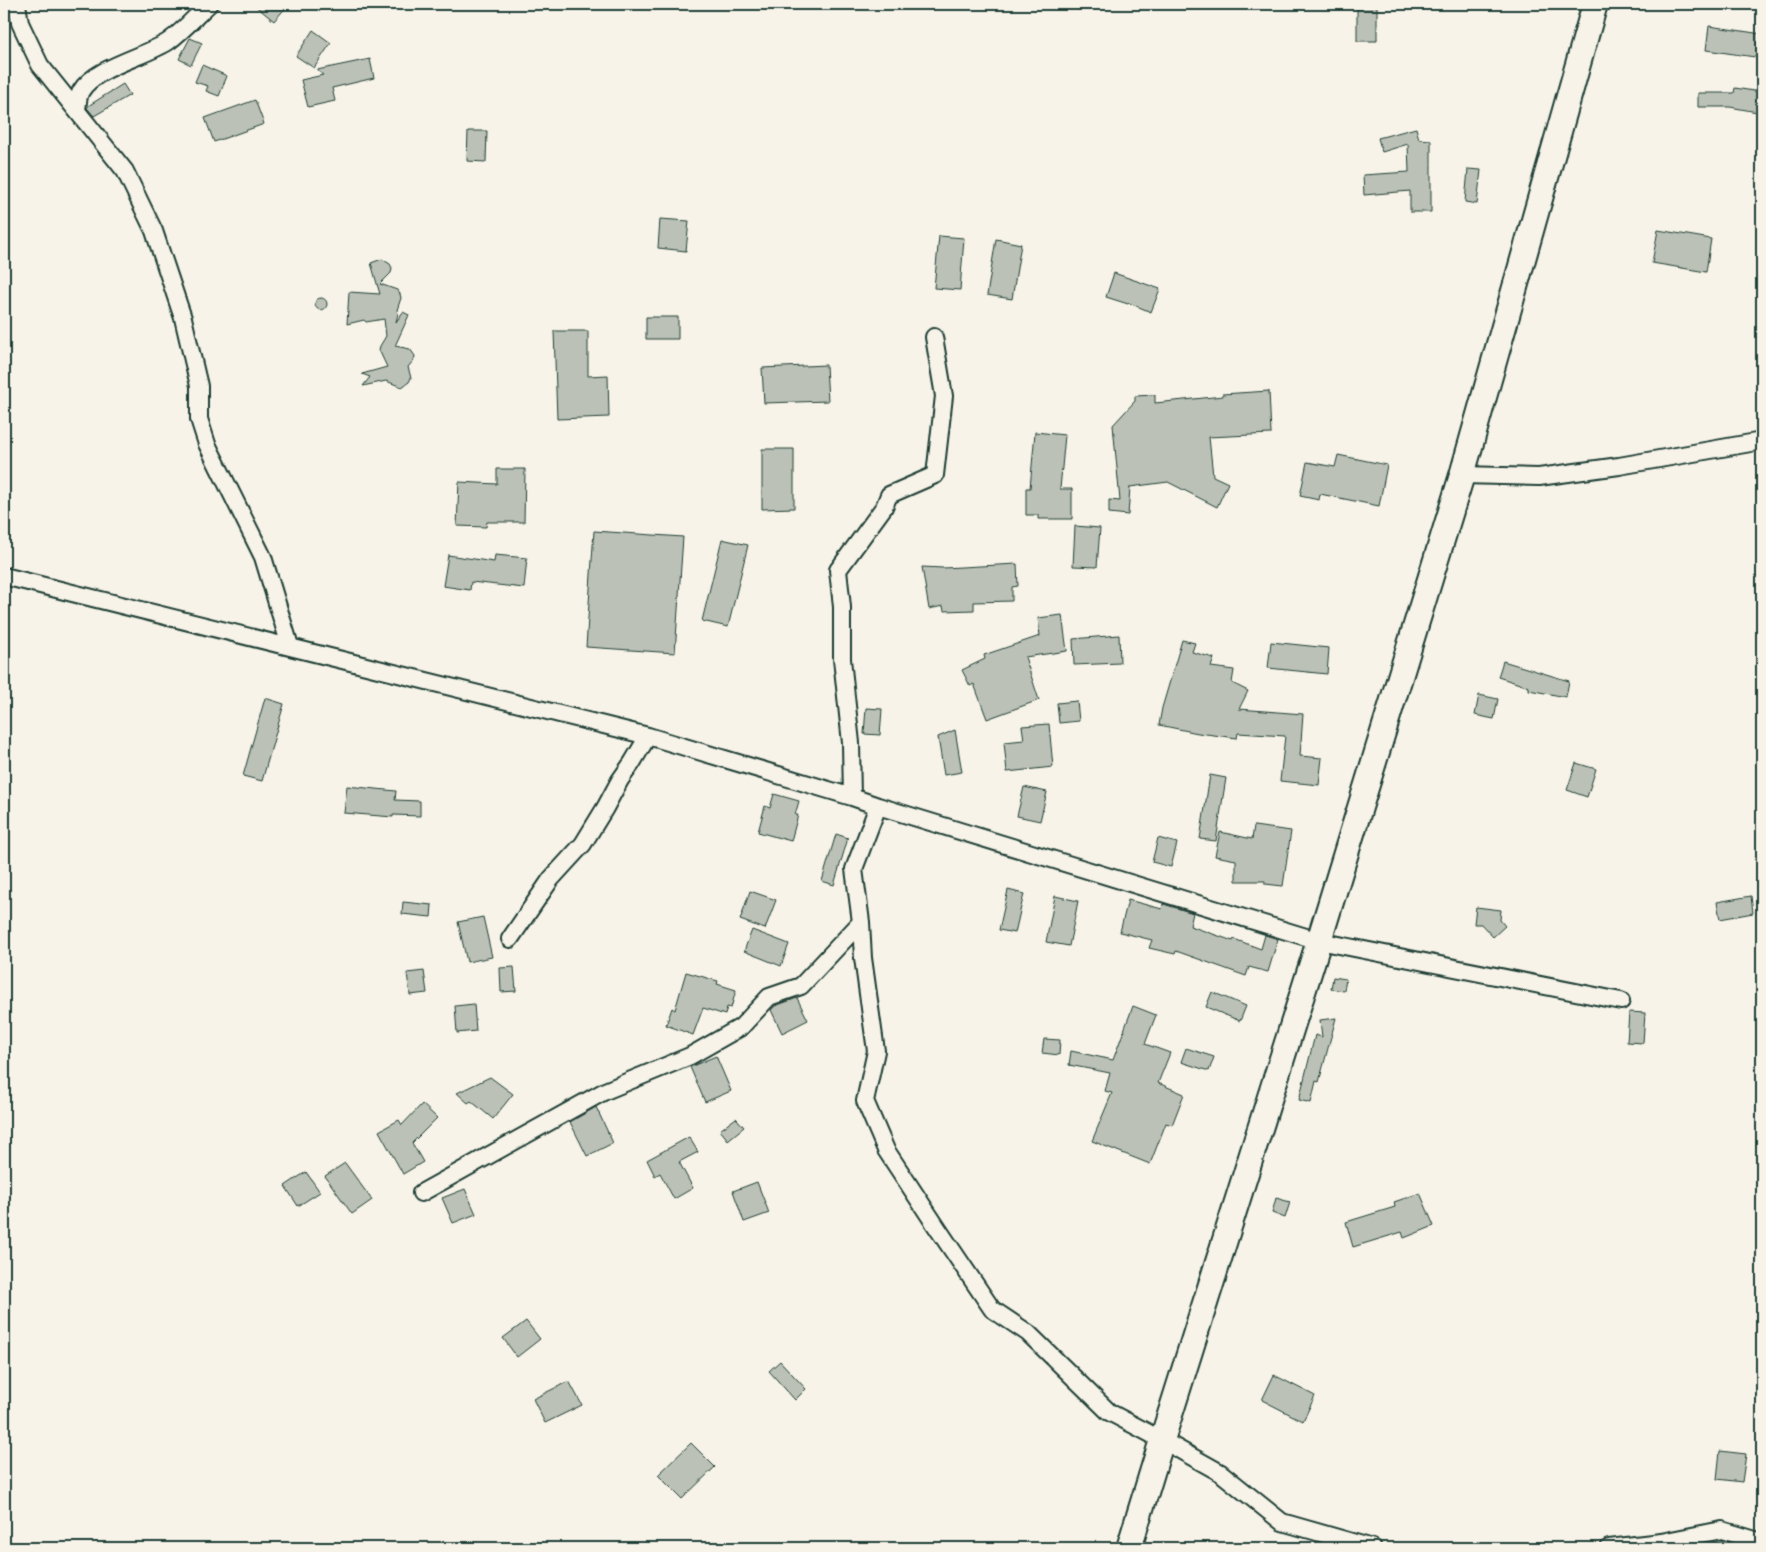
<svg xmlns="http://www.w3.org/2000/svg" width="1766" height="1552" font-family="Mali,sans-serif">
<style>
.building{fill:#bbc1b6;stroke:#1f3d34}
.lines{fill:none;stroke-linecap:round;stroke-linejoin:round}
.minor-casing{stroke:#1f3d34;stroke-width:20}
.highway-casing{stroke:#1f3d34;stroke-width:28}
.minor{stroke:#f7f3e8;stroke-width:16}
.highway{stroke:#f7f3e8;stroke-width:24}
</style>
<rect width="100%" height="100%" fill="#f7f3e8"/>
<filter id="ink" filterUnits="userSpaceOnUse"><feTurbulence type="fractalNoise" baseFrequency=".02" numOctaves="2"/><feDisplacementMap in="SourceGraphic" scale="10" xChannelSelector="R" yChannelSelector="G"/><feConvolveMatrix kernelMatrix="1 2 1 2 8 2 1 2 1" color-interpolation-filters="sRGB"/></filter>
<g filter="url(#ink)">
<path class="building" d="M253 4H289L274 21Z
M1357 5H1377V41H1357Z
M1709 26 1762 34V58L1706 50Z
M313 30 331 43 314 68 296 56Z
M190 38 202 43 191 65 179 59Z
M370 59 374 78 332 88 335 101 308 107 301 80 323 75 317 70Z
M202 65 227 76 219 96 206 91 208 86 195 82Z
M123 84 130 95 94 116 87 108 88 106Z
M1735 88 1760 92 1757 112 1730 107H1698V93H1734Z
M255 100 264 124 214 142 205 118Z
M1416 128 1419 139 1431 140V212H1410V191L1364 195 1363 175 1409 172 1408 144 1382 152 1378 138Z
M468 131H487L486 162 467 161Z
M1468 169 1481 170 1477 204 1465 202Z
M660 219 689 221 686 251 658 248Z
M1658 230 1711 239 1706 272 1652 263Z
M939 236 964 238 960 290 934 288Z
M996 239 1021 244 1012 299 987 295Z
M382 259 390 264 392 268 391 273 380 284 397 290 400 294 401 298 397 310 398 314 396 322 403 312 409 315 395 346 410 349 415 356 414 360 408 367 411 378 409 382 402 387 386 381 363 386 370 377 362 374 387 367 379 350 380 346 386 336 384 319 366 322 364 320 347 324 349 292 380 294 371 263Z
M1114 273 1160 289 1151 312 1129 303 1128 304 1106 297Z
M315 304a6 6 0 1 1 12 0a6 6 0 1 1-12 0Z
M646 317H678V339H646Z
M554 331H588V376L608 375 609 417 557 419Z
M826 365 828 401 764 403 762 368Z
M1269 391 1271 434 1209 437 1213 476 1228 483 1217 507 1168 482 1130 487 1128 515 1109 513V500L1120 501 1113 425 1135 401V396L1155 395V403L1223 396 1222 394Z
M1035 432 1065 435 1060 489H1072V519H1038V515H1026V488H1030Z
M762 449H794V508L762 509Z
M1338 455 1387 465 1379 506 1320 494 1319 500 1300 496 1307 462 1335 467Z
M497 469H525L524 522H487L486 527 457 526 459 482 497 484Z
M1075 526 1100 528 1097 567 1073 566Z
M594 531 683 537 675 653 586 647Z
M722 539 748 545 728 627 702 621Z
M448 555 494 562 495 555 527 558 524 588 471 582 470 590 443 586Z
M1017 564 1018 586 1012 587V601L974 602V610L944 611 943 606 929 609 922 567 943 568Z
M1062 615 1067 651 1025 657 1039 700 987 719 974 684 970 686 962 670 985 659 984 655 1040 636 1038 618Z
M1119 635 1120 663 1074 665 1073 639Z
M1182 640 1195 643 1192 652 1214 658 1211 667 1234 670 1232 683 1248 691 1239 709 1303 714 1300 756 1322 758 1319 785 1280 781 1285 736 1238 733 1237 738 1198 733 1159 725 1162 708Z
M1271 642 1329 648 1327 674 1268 668Z
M1503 661 1569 681 1566 697 1529 690V687L1498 677Z
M1479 695 1498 699 1494 719 1475 715Z
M265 698 284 704 262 781 243 776Z
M1077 701 1079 721 1059 723 1057 703Z
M866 708 882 709 880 735 864 734Z
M1049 724 1053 767 1007 772 1004 742 1024 740 1022 726Z
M955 730 962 772 944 775 938 737Z
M1576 763 1596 769 1587 797 1567 790Z
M1210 775 1226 778 1216 841 1200 839Z
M347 786 396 791 395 800 420 801V816L393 815V817L344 813Z
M1024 787 1047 792 1040 821 1017 816Z
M774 794 799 801 795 815H798L791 841 758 832 765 806 770 808Z
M1254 826 1291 831 1283 886 1265 884V881H1236V860L1215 856 1220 832 1252 839Z
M836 834 848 838 834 885 822 881Z
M1158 838 1177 843 1171 867 1152 862Z
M1008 890 1024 894 1015 933 999 930Z
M750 891 776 900 765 929 740 920Z
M1055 896 1078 901 1069 946 1046 942Z
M1751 896 1753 913 1720 919 1717 902Z
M1128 900 1162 909 1163 904 1193 913 1190 926 1233 941 1234 939 1261 949 1265 935 1278 939 1268 972 1249 967 1246 976 1176 951 1175 954 1149 948 1152 940 1120 932Z
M403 902 432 905 431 917 402 914Z
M1476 907 1501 910 1500 920 1505 926 1493 937 1481 924H1474Z
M483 917 492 957 467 962 458 922Z
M752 930 789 944 781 966 744 951Z
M514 967 516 991 501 992 500 968Z
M424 971 427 993 410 995 407 973Z
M686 972 718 981 717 984 736 990 731 1008 727 1007 725 1015 703 1008 693 1035 666 1025 672 1008 675 1010Z
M1333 977 1346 979 1344 991 1331 989Z
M1212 992 1246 1006 1240 1021 1206 1007Z
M797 998 808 1020 782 1033 771 1010 775 1006Z
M474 1004 476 1031 457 1033 455 1006Z
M1133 1006 1156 1015 1145 1044 1170 1053 1158 1083 1184 1094 1172 1125 1166 1123 1150 1164 1092 1141 1112 1093 1105 1091 1110 1073 1069 1065 1071 1051 1113 1060Z
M1629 1012 1645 1013 1643 1043 1627 1042Z
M1336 1018 1319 1082 1316 1081 1311 1103 1299 1100 1315 1035 1322 1037 1320 1020Z
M1044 1039 1060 1040 1059 1055 1042 1053Z
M1186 1048 1214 1057 1209 1071 1181 1062Z
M716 1056 731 1091 705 1102 690 1067Z
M490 1077 513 1094 493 1119 471 1101 468 1103 457 1093Z
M422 1104 437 1118 412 1143 423 1162 403 1174 379 1131 399 1120 402 1125Z
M596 1107 613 1143 587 1156 570 1122Z
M736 1118 744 1127 728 1140 720 1130Z
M689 1137 698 1152 679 1162 693 1188 674 1199 660 1173 655 1176 647 1160Z
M345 1163 372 1200 352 1214 325 1176Z
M306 1172 320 1192 298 1206 285 1186Z
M757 1182 769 1213 744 1222 733 1191Z
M465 1189 476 1214 453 1223 442 1198Z
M1420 1193 1434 1226 1404 1238 1402 1232 1353 1247 1346 1222 1395 1207 1394 1202Z
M1276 1198 1290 1202 1285 1218 1272 1213Z
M526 1321 540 1339 517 1357 503 1338Z
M780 1361 806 1389 795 1400 769 1371Z
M1274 1375 1315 1396 1303 1421 1262 1400Z
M569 1381 582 1405 545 1423 533 1399Z
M691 1443 715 1467 682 1499 658 1475Z
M1720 1451 1746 1454 1742 1482 1717 1479Z"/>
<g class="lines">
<g class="minor-casing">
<path id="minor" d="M17 4 20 23 40 65 125 171 154 231 183 318 199 386V419L207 444 263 557 290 646
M77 109C78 104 78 96 81 91 95 67 145 57 169 41 183 31 196 16 209 4
M1462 475 1539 477 1619 466 1762 441
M4 576 648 736 852 797 878 806 1319 941 1621 1001
M852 797 851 743 842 659V607L838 570 884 507 889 495 935 475 944 396 934 337
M878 806 854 869 861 922 863 958 876 1051 865 1101 886 1150 938 1229 992 1309 1028 1333 1109 1412 1162 1440 1221 1473 1282 1522 1373 1548
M510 939 551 879 583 844 605 808 620 780 632 763 648 736
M421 1193 605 1091 690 1056 741 1027 769 997 801 986 861 922
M1609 1548 1661 1542 1722 1530 1762 1542"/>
</g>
<g class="highway-casing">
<path id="highway" d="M1129 1548 1162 1440 1319 941 1462 475 1595 4"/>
</g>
<use href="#minor" class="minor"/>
<use href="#highway" class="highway"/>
</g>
</g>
<rect width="1766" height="1552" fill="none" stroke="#f7f3e8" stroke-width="20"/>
<rect x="10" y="10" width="1746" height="1532" fill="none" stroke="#1f3d34" stroke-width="2" filter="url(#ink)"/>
</svg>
